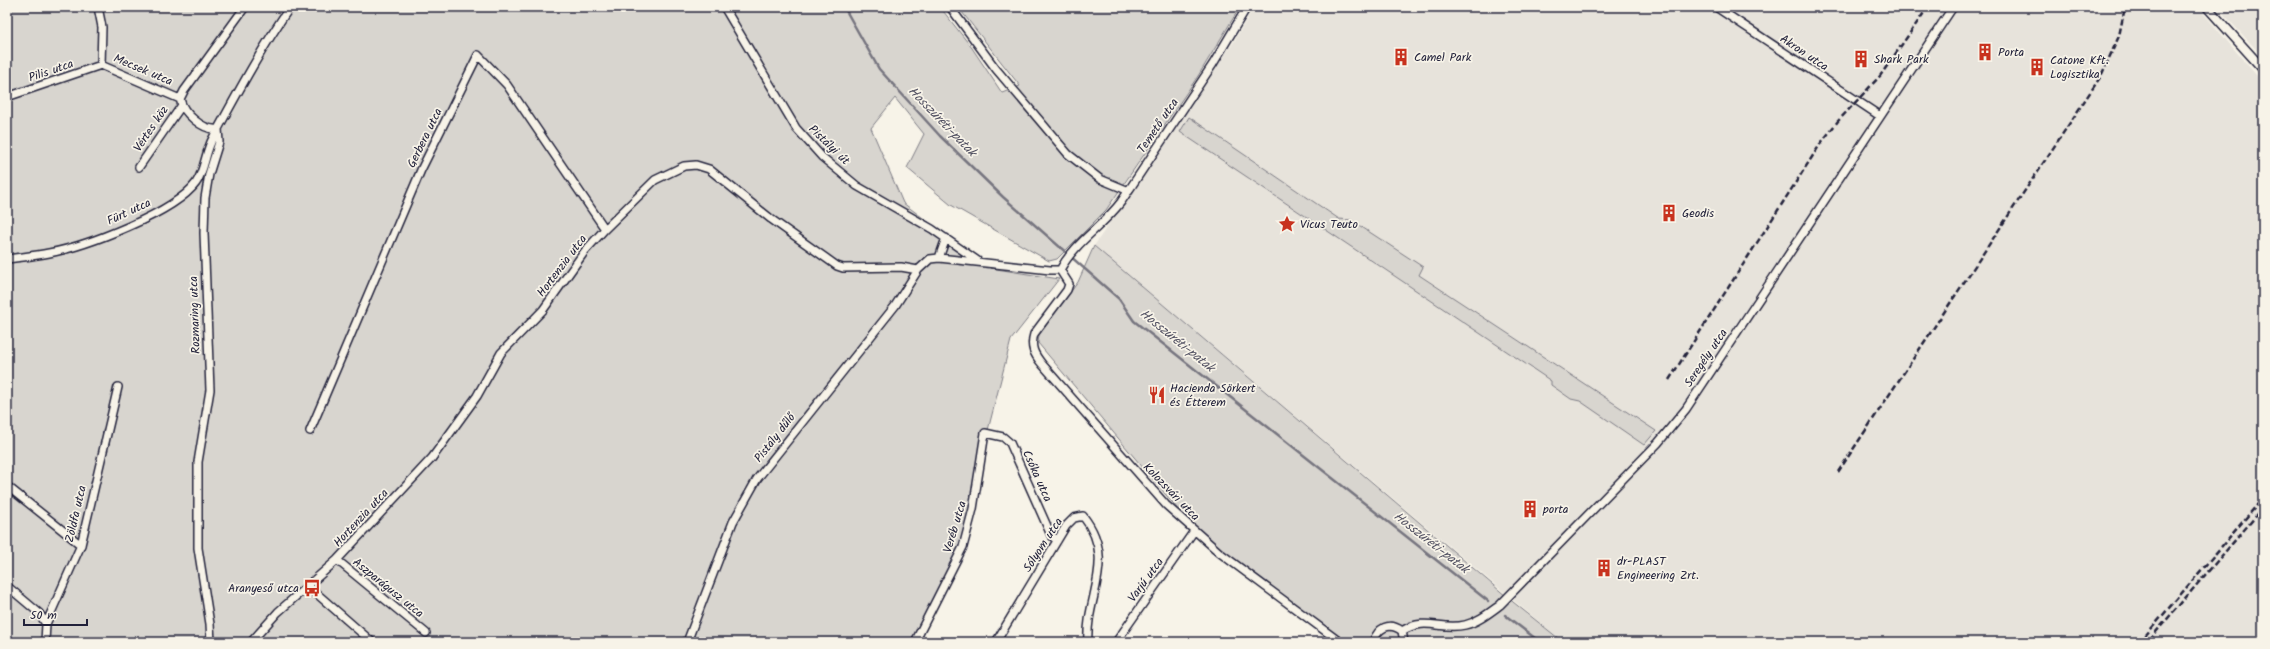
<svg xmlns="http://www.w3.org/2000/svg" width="2270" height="649" font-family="Kalam,sans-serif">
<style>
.built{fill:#e7e3db}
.green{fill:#d8d5cf;stroke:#7d7c85}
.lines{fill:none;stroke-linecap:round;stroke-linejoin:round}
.stream{stroke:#76747f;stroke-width:2.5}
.minor-casing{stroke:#22223b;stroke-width:10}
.tertiary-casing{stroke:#22223b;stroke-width:11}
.minor{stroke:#f7f3e8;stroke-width:7}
.tertiary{stroke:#f7f3e8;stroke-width:8}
.rail{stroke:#22223b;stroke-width:2.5;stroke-dasharray:6 3;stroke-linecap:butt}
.labels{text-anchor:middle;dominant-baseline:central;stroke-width:3.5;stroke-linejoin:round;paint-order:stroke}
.poi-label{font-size:12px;fill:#22223b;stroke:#f7f3e8;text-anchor:start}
.street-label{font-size:12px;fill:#22223b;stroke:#f7f3e8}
.water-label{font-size:13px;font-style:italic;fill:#535263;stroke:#f7f3e8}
</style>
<rect width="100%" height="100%" fill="#f7f3e8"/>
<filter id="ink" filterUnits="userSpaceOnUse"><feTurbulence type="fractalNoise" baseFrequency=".025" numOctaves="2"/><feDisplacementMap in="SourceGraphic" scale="8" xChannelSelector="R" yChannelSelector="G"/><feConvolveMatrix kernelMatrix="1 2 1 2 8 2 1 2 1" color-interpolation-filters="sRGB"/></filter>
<g filter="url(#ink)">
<path class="built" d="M1254 7H2198L2263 83V642H1563L1094 246 1233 43Z
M2217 7H2263V57Z"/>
<path class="green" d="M7 7H940L972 48 1002 93 1020 86 958 7H1240L1198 76 1106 210 1057 259 1049 261 951 205 907 168 924 134 895 98 871 128 903 203 990 268 1059 279 1011 340 986 438 964 549 917 642H7Z
M1189 117 1339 219 1351 220 1423 267 1419 275 1656 431 1644 445 1580 401 1571 399 1551 385V381L1180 132Z
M1094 246 1513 602 1563 642H1336L1193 527 1038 343 1039 335 1078 282Z"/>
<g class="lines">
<path class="stream" d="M844 7 879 69 940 136 1003 197 1119 299 1134 321 1488 601
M1505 615 1540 642"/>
<g class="minor-casing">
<path id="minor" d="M98 7 102 27 101 65
M724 7 796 128 822 157 857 186 932 229 978 261
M950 7 996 69 1068 154 1100 179 1129 191
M1716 7 1880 116
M101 65 180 99C183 113 203 131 218 129
M7 97 101 65
M180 99 184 91 245 7
M139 167 182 105
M939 258 946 238
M7 259C21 257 35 256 49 253 86 246 174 213 196 183 205 170 205 152 213 138 237 94 261 49 290 7
M1060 270 1069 284 1067 290 1034 334C1030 347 1034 354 1042 364L1166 505 1220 553 1340 642
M1060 270C1074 243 1103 226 1121 202L1213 64 1247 7
M310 431 421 170 478 55 507 85 605 229
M7 486 81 545
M337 560 426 633
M7 586 39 613 46 624
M308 586 372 642
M1402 631C1426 616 1442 631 1465 625 1478 622 1489 613 1500 605L1658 443 1686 409 1953 7
M45 642 46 624 81 545 118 387
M211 642 210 624 198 548V462L210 390 204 233 205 198 209 174 219 142 218 129
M251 642 278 612 337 560 432 458 477 396 501 353 543 310 585 251 605 229 655 180 684 166 696 165 709 169 771 219 837 266 843 268 901 267 918 270
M687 642 733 522 757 479 895 306 918 270 930 259 939 258 1050 270H1060
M915 642 963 547 973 509 985 433 1003 437 1010 443 1051 535 1057 541
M996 642 1066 526 1074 518 1083 516C1118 560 1085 597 1088 642
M1116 642 1194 531
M1373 642C1378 628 1389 621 1402 631L1404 642"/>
</g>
<g class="tertiary-casing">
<path id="tertiary" d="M2207 7 2263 69"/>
</g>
<use href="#minor" class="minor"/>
<use href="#tertiary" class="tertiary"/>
<path class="rail" d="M1669 380 1821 143 1838 121 1880 76 1928 7
M1838 472 2101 76 2119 36 2125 7
M2145 636 2263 498
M2149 640 2263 508"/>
</g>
</g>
<defs>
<g id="building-bare" transform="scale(1.38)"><path d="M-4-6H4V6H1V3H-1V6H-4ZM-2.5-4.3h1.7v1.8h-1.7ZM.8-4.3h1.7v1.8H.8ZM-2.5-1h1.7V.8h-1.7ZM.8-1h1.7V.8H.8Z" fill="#c8321e" stroke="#f7f3e8" stroke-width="2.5" paint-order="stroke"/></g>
<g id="sight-bare" transform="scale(1.38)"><path d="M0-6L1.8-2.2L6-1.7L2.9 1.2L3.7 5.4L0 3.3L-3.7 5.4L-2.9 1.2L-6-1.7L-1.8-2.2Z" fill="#c8321e" stroke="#f7f3e8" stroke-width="2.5" paint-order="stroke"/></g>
<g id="restaurant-bare" transform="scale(1.38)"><path d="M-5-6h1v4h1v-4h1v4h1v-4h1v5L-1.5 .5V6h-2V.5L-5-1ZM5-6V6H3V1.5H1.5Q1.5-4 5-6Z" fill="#c8321e" stroke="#f7f3e8" stroke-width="2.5" paint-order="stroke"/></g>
<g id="bus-bare" transform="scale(1.38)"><path d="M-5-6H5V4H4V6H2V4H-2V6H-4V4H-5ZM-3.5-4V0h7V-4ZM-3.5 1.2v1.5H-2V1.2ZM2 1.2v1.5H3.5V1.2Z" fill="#c8321e" stroke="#f7f3e8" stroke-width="2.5" paint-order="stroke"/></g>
</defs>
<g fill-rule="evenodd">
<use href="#building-bare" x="1985" y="52"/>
<use href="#building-bare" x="1401" y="57"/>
<use href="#building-bare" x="1861" y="59"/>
<use href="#building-bare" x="2037" y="67"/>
<use href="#building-bare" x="1669" y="213"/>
<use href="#sight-bare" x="1287" y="224"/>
<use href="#restaurant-bare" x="1157" y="395"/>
<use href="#building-bare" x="1530" y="509"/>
<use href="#building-bare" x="1604" y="568"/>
<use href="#bus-bare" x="312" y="588"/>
</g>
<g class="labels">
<g class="poi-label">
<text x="1998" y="52">Porta</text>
<text x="1414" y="57">Camel Park</text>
<text x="1874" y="59">Shark Park</text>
<text x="2050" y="60">Catone Kft.<tspan x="2050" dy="14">Logisztika</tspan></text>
<text x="1682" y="213">Geodis</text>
<text x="1300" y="224">Vicus Teuto</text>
<text x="1170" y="388">Hacienda Sörkert<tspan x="1170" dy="14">és Étterem</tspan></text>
<text x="1543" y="509">porta</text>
<text x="1617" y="561">dr-PLAST<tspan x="1617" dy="14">Engineering Zrt.</tspan></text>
<text x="299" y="588" text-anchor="end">Aranyeső utca</text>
</g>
<g class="street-label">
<text transform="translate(1804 53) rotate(34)">Akron utca</text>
<text transform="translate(143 70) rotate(23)">Mecsek utca</text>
<text transform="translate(51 71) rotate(-19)">Pilis utca</text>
<text transform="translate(1158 126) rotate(-56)">Temető utca</text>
<text transform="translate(151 129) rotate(-56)">Vértes köz</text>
<text transform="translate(425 138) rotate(-64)">Gerbera utca</text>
<text transform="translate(829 145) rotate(44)">Pistályi út</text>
<text transform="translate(129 212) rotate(-25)">Fürt utca</text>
<text transform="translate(562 266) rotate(-53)">Hortenzia utca</text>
<text transform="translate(195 315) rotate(-92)">Rozmaring utca</text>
<text transform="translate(1706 358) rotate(-56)">Seregély utca</text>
<text transform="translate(775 438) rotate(-52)">Pistály dűlő</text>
<text transform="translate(1037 476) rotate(66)">Csóka utca</text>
<text transform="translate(1171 492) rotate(46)">Kolozsvári utca</text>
<text transform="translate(76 514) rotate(-77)">Zöldfa utca</text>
<text transform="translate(361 518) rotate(-47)">Hortenzia utca</text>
<text transform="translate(955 527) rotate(-73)">Veréb utca</text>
<text transform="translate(1043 545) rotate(-57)">Sólyom utca</text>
<text transform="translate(1146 580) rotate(-54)">Varjú utca</text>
<text transform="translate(388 588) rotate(39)">Aszparágusz utca</text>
</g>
<g class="water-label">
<text transform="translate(942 122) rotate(46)">Hosszúréti-patak</text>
<text transform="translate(1177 341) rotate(39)">Hosszúréti-patak</text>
<text transform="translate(1431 543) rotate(38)">Hosszúréti-patak</text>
</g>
</g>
<rect width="2270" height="649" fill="none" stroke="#f7f3e8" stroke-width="24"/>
<rect x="12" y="12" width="2246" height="625" fill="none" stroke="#22223b" stroke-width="1.5" filter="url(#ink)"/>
<path d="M24 619v6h63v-6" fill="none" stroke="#22223b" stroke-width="2"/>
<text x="30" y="619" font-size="12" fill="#22223b" stroke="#f7f3e8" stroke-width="3" paint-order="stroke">50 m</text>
</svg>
